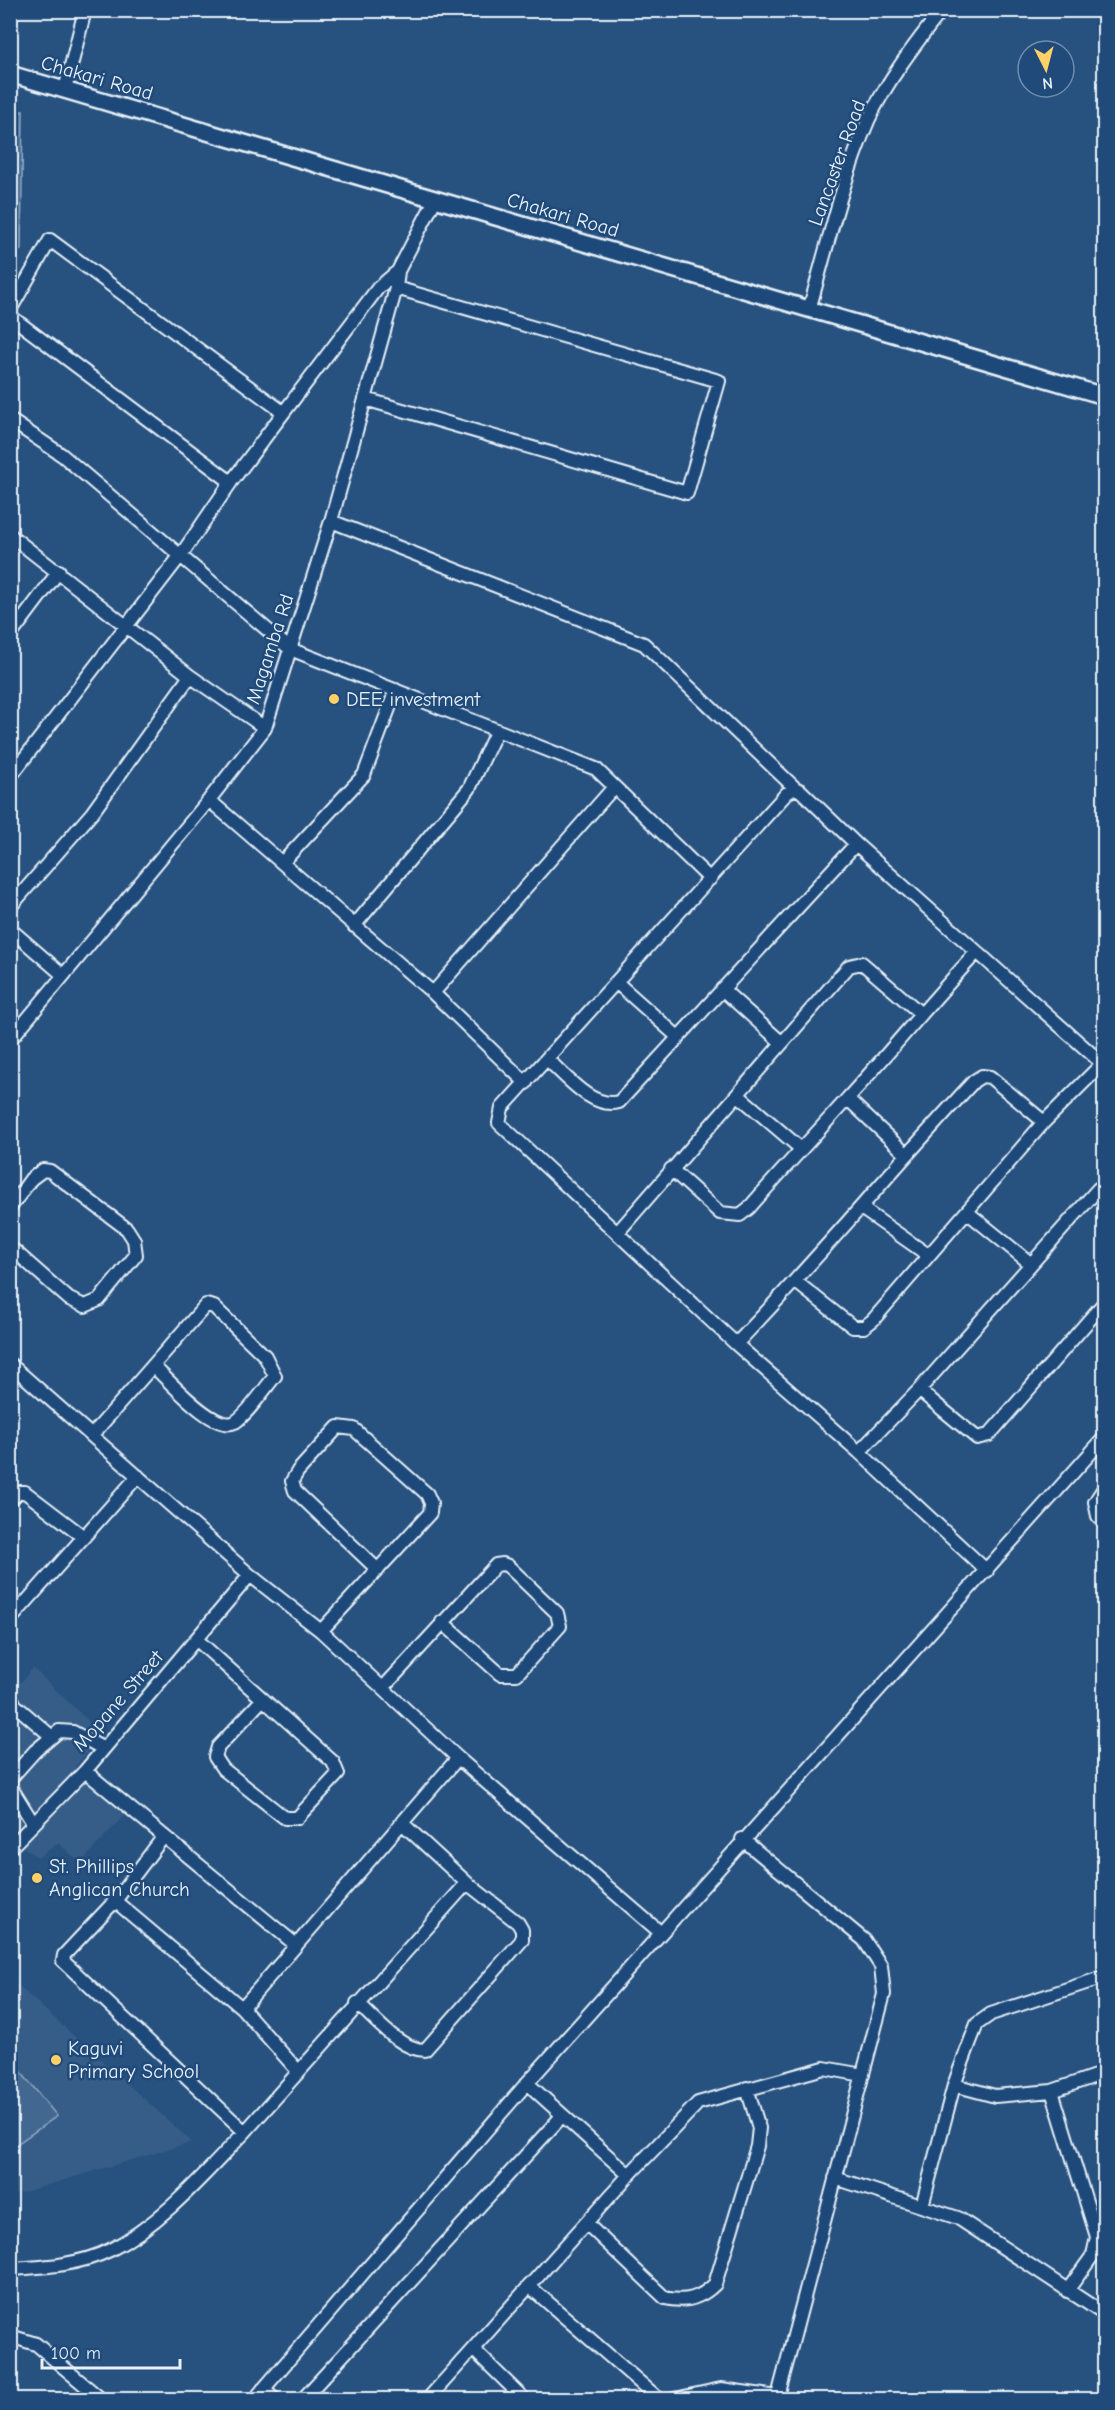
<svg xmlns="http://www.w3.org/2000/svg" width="1115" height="2410" font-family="'Comic Neue',sans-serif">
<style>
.built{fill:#355d88}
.green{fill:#436891;stroke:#96acc4;stroke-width:1.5}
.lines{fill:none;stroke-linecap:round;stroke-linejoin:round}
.minor-casing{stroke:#e8f1f8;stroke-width:16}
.major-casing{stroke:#e8f1f8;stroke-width:20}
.minor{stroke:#1f4a7a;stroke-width:12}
.major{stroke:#1f4a7a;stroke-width:15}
.poi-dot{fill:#ffd166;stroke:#1f4a7a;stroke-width:2}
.labels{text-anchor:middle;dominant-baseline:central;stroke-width:5;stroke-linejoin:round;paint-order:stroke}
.street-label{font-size:20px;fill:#e8f1f8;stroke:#1f4a7a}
.poi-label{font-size:20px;fill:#e8f1f8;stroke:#1f4a7a;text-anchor:start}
</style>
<rect width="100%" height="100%" fill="#27517f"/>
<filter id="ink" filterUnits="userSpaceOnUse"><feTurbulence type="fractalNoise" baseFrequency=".0167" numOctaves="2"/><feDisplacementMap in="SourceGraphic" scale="12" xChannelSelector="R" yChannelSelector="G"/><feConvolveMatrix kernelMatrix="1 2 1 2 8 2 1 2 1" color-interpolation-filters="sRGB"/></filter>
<g filter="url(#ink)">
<path class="built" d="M33 1668 102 1734 75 1767 128 1811 81 1863 58 1843 38 1858 11 1838V1694Z
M11 1979 192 2142 11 2196Z"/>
<path class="green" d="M23 111 21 250 11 253V114Z
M11 2060 57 2116 11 2148H10Z"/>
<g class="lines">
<g class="minor-casing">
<path id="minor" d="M65 90 85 10
M10 310 50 240 283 412
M809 310C827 247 842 181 868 121 886 82 915 44 942 10
M10 316 231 482
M365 399 687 493 719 381 396 288
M10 420 62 455 290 649 596 769 710 879
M331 521 644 644 795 788 801 791 856 844 1104 1065
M10 535 190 676 265 728
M10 636 59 571
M10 777 181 555 231 482 378 288 398 271
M795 788 787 793 502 1108 499 1123 736 1344 859 1452 987 1571
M209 800 433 993 526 1083
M282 863 364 775 396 690
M10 907 92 813 190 676
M354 926 469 789 497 730
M10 929 62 974
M616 982 678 1037
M722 989 782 1043
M433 993 614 787
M10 1040 209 800 265 728 331 521 396 288 398 271 435 200
M548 1060C567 1077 592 1109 619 1102L856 844
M738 1095 800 1148
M848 1099 906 1154
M671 1169 720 1213 740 1215 749 1208C781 1171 814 1136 847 1099 891 1051 932 1000 977 952
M10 1208 31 1179 43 1170 50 1171 127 1229 134 1240 136 1255 99 1300 85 1306 69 1299 10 1247
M861 1208 928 1255
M967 1212 1030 1263
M618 1232 849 966 862 963 920 1013
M796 1282 853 1327H864L873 1320 1044 1122 1104 1062
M736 1344C818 1259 893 1168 974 1081L982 1076 990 1077 1044 1122
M10 1364 250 1575 321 1631 458 1758 661 1933
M919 1390 977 1438 989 1435 1104 1303
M93 1434 206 1305 214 1307 265 1356 275 1376C266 1387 247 1415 235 1422 214 1433 169 1380 153 1366
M859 1452 919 1390 1098 1189 1104 1186
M1104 1488 1095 1502 1098 1516 1104 1523
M10 1500 19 1492H25L84 1537
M10 1620 138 1476
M321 1631 430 1513 431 1503 427 1494 354 1429 338 1427 298 1471 292 1481 295 1491 378 1570
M197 1640 333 1762 338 1774 297 1818H285L223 1769 215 1757 218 1747 262 1700
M383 1688 496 1565 503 1564 508 1566 557 1613 560 1626 517 1674H500L442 1622
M10 1695 15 1705 51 1736
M85 1771 296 1945
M10 1779 35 1751 59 1731 73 1732 102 1748
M10 1786 33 1823
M164 1836 115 1901 242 2008 458 1758
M742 1839 864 1940 881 1966 884 1994 777 2400
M10 1848 85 1771 250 1575
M115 1901 64 1955 63 1961 245 2132 467 1883
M357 2003C375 2019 400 2050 425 2050L522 1940V1930L518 1923 467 1883 402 1823
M242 2008 298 2071
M527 2083 629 2175
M954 2085 995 2096 1052 2091 1104 2073
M1052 2091 1097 2237 1093 2255 1067 2291
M835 2178 958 2218 1104 2314
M922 2206 954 2085 970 2042 977 2024 991 2014 1104 1977
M586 2223 665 2298C686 2303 701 2298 715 2284L757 2146 759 2128 747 2088
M10 2269C44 2267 80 2265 110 2250 163 2223 204 2174 245 2132
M529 2286 660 2400
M10 2336 36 2344 102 2400
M473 2349 525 2400
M263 2389 275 2400
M254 2400 527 2083 1104 1438
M302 2400 562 2116
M427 2400 629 2175 698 2103 824 2068 863 2075
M670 2400 721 2389 777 2397"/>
</g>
<g class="major-casing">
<path id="major" d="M10 74 1104 396"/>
</g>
<use href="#minor" class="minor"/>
<use href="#major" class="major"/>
</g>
</g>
<g class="poi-dot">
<circle cx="334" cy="699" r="6"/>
<circle cx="37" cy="1878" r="6"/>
<circle cx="56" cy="2060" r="6"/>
</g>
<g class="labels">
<g class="street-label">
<text transform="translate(97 78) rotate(16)">Chakari Road</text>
<text transform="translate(837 163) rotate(-70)">Lancaster Road</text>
<text transform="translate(563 215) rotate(16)">Chakari Road</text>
<text transform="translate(270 649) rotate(-72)">Magamba Rd</text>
<text transform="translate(118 1701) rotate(-49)">Mopane Street</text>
</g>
<g class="poi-label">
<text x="346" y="699">DEE investment</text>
<text x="49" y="1866">St. Phillips<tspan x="49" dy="23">Anglican Church</tspan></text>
<text x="68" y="2048">Kaguvi<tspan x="68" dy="23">Primary School</tspan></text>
</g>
</g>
<rect width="1115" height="2410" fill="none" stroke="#1f4a7a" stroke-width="36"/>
<rect x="18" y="18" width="1079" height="2374" fill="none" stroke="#e8f1f8" stroke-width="2" filter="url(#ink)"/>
<g transform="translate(1046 69) rotate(174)"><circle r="28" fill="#1f4a7a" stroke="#6f8dac" stroke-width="1.5"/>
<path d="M0-4.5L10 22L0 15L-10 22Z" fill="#ffd166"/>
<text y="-9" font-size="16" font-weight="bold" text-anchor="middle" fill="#e8f1f8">N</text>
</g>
<path d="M42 2359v9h138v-9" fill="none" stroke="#e8f1f8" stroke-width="3"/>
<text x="51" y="2359" font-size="18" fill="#e8f1f8" stroke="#1f4a7a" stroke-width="4.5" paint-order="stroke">100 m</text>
</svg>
